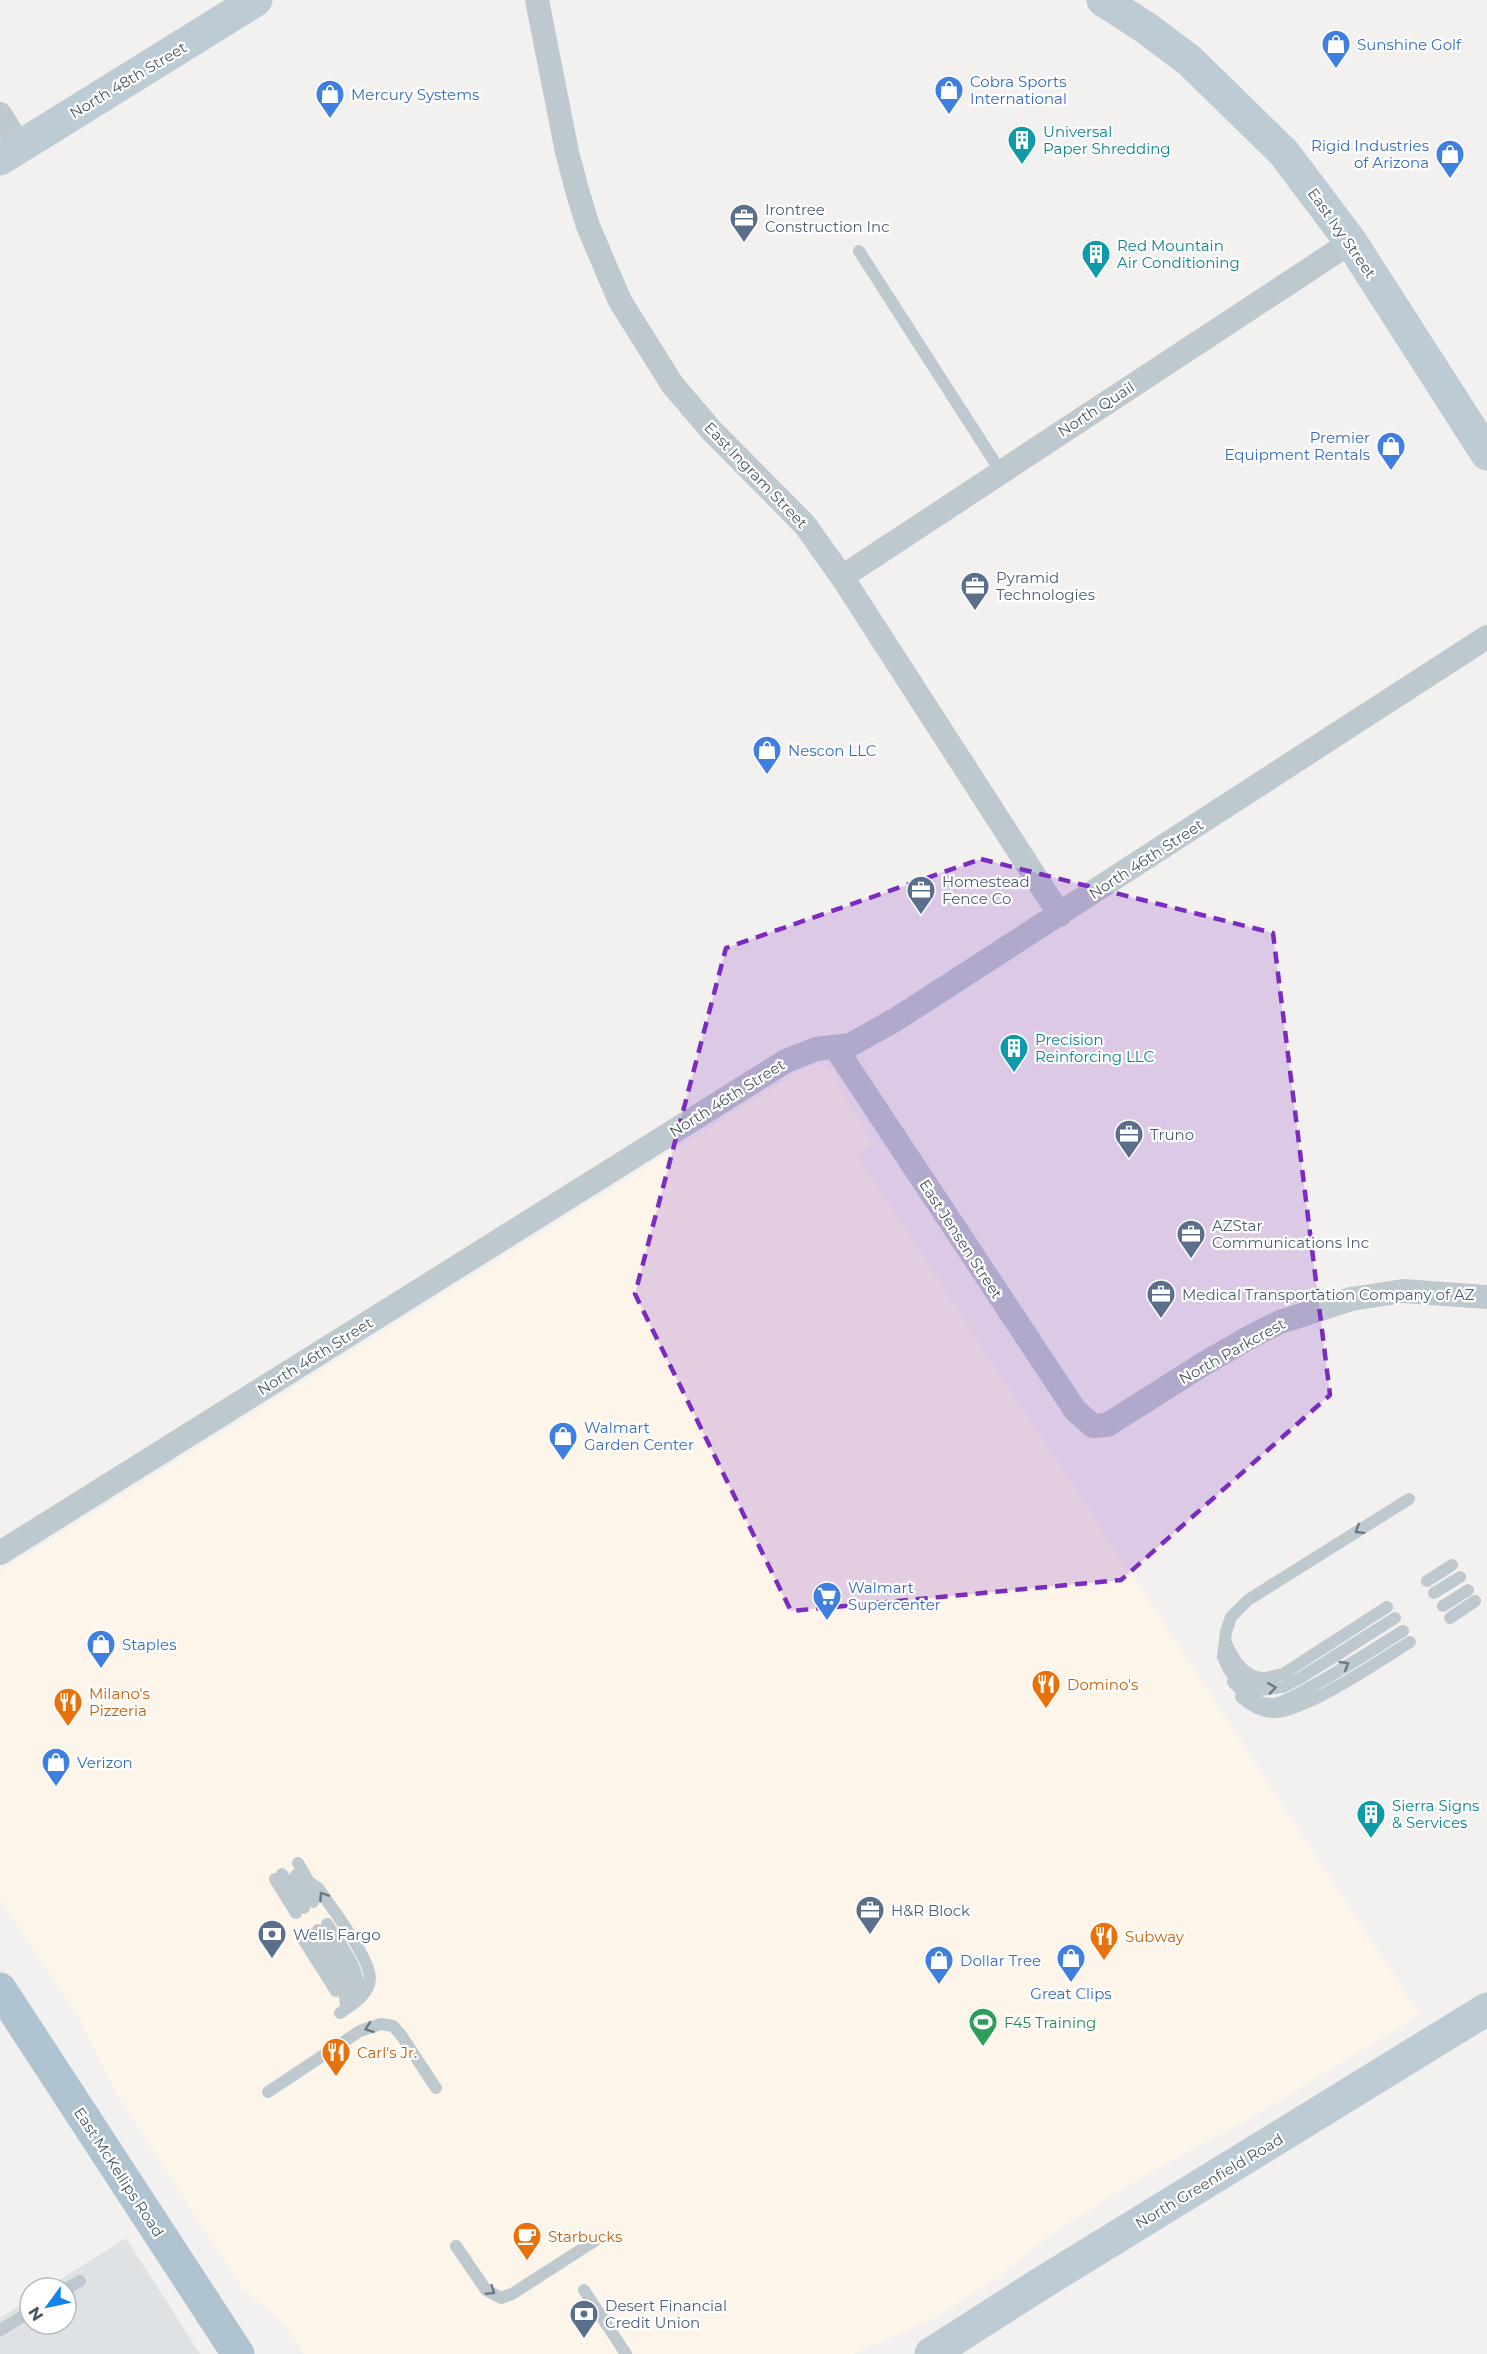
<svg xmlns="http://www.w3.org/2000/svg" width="1487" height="2354" font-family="Montserrat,sans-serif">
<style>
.commercial{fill:#fdf5ea}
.airport{fill:#dfe2e5}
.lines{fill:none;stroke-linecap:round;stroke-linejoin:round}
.lane{stroke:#bdc9cf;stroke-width:12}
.street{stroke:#bdc9cf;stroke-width:24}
.secondary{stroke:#bdcbd4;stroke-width:33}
.primary{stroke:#afc3d0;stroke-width:33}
.oneway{stroke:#6a7880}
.marked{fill:#7b2cbf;fill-opacity:0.2;stroke:#7b2cbf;stroke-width:4.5;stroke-dasharray:12 8;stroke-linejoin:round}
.labels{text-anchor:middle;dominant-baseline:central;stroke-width:4.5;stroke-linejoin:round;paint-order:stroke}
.shop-label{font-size:15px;fill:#366cbe;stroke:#fff;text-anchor:start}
.street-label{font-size:15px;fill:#47565e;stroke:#fff}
.culture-label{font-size:15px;fill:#0d838f;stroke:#fff;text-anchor:start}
.service-label{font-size:15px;fill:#4e5e75;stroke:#fff;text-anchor:start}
.food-label{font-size:15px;fill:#c56008;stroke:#fff;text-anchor:start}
.leisure-label{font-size:15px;fill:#27864d;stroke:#fff;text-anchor:start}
</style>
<rect width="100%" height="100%" fill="#f3f0f0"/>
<path class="commercial" d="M816 1064 825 1065 834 1071 842 1092 874 1144 857 1155 1420 2015 1244 2122 1148 2173 1050 2235 997 2278 934 2318 854 2354H304L285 2325 243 2289 116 2093 78 2016 0 1899V1571L800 1071Z"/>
<path class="airport" d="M126 2238 200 2354H0V2318L30 2299V2324H66V2288H47Z"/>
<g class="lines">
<path class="lane" d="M859 251 1001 472
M1427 1581 1452 1565
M1434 1593 1460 1577
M1443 1606 1468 1590
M1395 1618 1302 1677 1283 1687 1259 1690 1240 1683 1229 1670 1223 1657 1226 1632 1231 1617 1248 1600 1409 1499
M1450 1618 1475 1601
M1226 1643C1233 1659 1244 1678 1263 1678 1269 1678 1277 1675 1283 1674L1387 1607
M1233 1682C1243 1693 1257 1705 1273 1704 1292 1703 1381 1644 1403 1631
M1241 1697C1251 1706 1261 1712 1274 1712 1305 1712 1381 1660 1410 1642
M298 1863 309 1882 318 1888C331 1907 369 1956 370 1978 370 1994 352 2005 340 2013
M282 1874 304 1908
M296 1875 313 1902
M275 1879 296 1913
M327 1924C342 1946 361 1970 360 1998
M318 1930 348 1977 354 1993
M310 1934C325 1956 347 1981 346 2009
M303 1939 336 1991
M268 2092 360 2031 381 2024 393 2026 401 2035 436 2088
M456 2246 486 2290 501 2298 512 2294 596 2240
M66 2289 80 2281
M584 2290 626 2354
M0 2330 30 2312"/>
<path class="street" d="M537 0 567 152 577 190 588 226 620 301 672 384 711 430 805 525 842 577 1060 915
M0 114 20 146
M842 577 1351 242
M835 1047 1075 1410 1093 1426 1107 1425 1205 1363 1252 1336 1280 1322 1305 1314 1351 1299 1403 1291 1487 1297
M0 1553 786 1061 816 1049 850 1045 895 1020 1487 637"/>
<path class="secondary" d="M1103 0 1146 28 1190 61 1284 153 1351 242 1487 454
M0 159 256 0
M931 2354 1037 2286 1487 2009"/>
<path class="primary" d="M0 1989 238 2354"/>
</g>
<defs><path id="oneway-chevron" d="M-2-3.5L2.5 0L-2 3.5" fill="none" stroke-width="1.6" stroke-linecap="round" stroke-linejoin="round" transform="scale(1.5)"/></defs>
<g class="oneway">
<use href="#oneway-chevron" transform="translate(1359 1530) rotate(148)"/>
<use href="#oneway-chevron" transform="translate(1345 1665) rotate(-31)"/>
<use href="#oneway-chevron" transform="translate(1272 1688) rotate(-8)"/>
<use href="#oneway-chevron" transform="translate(323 1896) rotate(-124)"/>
<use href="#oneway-chevron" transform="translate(369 2028) rotate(160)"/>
<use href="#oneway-chevron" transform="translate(491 2291) rotate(34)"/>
</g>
<path class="marked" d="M981 859 1273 933 1330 1395 1121 1580 791 1611 635 1294 726 948Z"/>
<defs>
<g id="shop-pin" transform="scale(1.5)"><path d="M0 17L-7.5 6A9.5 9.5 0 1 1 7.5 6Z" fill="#3f7fe0" stroke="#fff"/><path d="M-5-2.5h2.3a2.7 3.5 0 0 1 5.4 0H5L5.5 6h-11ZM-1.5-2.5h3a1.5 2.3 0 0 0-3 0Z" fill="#fff"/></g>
<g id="building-pin" transform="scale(1.5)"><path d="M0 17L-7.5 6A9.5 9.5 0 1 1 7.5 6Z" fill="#0f9aa8" stroke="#fff"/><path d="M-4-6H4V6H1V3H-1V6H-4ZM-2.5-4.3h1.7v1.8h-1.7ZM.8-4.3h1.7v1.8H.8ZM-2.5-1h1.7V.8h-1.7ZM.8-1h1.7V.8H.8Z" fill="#fff"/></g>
<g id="office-pin" transform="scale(1.5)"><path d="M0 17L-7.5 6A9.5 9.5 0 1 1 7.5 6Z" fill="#5c6f8a" stroke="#fff"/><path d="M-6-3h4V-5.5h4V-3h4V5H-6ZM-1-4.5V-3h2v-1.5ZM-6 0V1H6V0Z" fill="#fff"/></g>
<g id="supermarket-pin" transform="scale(1.5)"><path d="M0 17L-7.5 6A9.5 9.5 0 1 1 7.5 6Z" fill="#3f7fe0" stroke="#fff"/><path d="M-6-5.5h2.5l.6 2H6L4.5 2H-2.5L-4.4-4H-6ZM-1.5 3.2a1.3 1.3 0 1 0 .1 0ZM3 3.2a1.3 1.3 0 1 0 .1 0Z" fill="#fff"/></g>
<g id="restaurant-pin" transform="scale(1.5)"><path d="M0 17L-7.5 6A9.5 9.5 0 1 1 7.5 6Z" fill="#e8710a" stroke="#fff"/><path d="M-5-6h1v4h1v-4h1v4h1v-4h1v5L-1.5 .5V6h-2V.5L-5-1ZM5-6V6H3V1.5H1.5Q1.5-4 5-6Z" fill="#fff"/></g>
<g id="bank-pin" transform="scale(1.5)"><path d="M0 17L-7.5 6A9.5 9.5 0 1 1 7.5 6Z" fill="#5c6f8a" stroke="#fff"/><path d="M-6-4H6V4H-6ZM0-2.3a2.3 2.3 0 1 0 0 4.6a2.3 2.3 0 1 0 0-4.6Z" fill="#fff"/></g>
<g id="stadium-pin" transform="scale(1.5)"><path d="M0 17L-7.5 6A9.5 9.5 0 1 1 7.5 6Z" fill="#2e9e5b" stroke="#fff"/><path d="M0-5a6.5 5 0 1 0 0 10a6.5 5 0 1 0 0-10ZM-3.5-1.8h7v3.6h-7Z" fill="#fff"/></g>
<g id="cafe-pin" transform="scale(1.5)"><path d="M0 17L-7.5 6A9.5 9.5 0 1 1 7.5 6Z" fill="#e8710a" stroke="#fff"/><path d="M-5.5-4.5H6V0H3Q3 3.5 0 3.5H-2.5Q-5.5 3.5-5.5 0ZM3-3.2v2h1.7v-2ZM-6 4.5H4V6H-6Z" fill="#fff"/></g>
</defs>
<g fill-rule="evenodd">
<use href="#shop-pin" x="1336" y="44"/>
<use href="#shop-pin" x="949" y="90"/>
<use href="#shop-pin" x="330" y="94"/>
<use href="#building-pin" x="1022" y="140"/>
<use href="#shop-pin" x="1450" y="154"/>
<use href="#office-pin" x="744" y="218"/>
<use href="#building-pin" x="1096" y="254"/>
<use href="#shop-pin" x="1391" y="446"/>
<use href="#office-pin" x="975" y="586"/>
<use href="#shop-pin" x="767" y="750"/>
<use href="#office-pin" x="921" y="890"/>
<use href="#building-pin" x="1014" y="1048"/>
<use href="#office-pin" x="1129" y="1134"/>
<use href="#office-pin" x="1191" y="1234"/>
<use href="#office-pin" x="1161" y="1294"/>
<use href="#shop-pin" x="563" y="1436"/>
<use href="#supermarket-pin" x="827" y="1596"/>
<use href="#shop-pin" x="101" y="1644"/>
<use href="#restaurant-pin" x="1046" y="1684"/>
<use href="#restaurant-pin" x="68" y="1702"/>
<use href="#shop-pin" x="56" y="1762"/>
<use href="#building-pin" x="1371" y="1814"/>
<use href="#office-pin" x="870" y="1910"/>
<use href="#bank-pin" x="272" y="1934"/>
<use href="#restaurant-pin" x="1104" y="1936"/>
<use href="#shop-pin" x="1071" y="1958"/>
<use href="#shop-pin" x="939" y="1960"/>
<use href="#stadium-pin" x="983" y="2022"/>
<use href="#restaurant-pin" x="336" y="2052"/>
<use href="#cafe-pin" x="527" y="2236"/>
<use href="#bank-pin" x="584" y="2314"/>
</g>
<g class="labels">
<g class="shop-label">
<text x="1357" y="44">Sunshine Golf</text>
<text x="970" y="81">Cobra Sports<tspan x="970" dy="17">International</tspan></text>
<text x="351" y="94">Mercury Systems</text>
<text x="1429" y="145" text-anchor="end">Rigid Industries<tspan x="1429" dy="17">of Arizona</tspan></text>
<text x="1370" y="437" text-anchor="end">Premier<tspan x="1370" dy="17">Equipment Rentals</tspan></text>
<text x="788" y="750">Nescon LLC</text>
<text x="584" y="1427">Walmart<tspan x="584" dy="17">Garden Center</tspan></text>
<text x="848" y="1587">Walmart<tspan x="848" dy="17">Supercenter</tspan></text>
<text x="122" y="1644">Staples</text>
<text x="77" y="1762">Verizon</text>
<text x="960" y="1960">Dollar Tree</text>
<text x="1071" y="1993" text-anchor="middle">Great Clips</text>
</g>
<g class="street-label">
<text transform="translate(128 80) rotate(-31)">North 48th Street</text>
<text transform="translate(1342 233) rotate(55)">East Ivy Street</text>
<text transform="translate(1096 409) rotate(-33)">North Quail</text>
<text transform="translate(756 475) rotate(46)">East Ingram Street</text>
<text transform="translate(1146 859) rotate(-33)">North 46th Street</text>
<text transform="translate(727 1098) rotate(-32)">North 46th Street</text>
<text transform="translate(961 1239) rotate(57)">East Jensen Street</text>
<text transform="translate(1232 1351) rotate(-29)">North Parkcrest</text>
<text transform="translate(315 1356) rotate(-32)">North 46th Street</text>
<text transform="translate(119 2172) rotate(57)">East McKellips Road</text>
<text transform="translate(1209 2181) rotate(-31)">North Greenfield Road</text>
</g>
<g class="culture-label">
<text x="1043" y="131">Universal<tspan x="1043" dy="17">Paper Shredding</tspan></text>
<text x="1117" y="245">Red Mountain<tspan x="1117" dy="17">Air Conditioning</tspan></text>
<text x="1035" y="1039">Precision<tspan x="1035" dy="17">Reinforcing LLC</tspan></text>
<text x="1392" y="1805">Sierra Signs<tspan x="1392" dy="17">&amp; Services</tspan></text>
</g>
<g class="service-label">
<text x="765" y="209">Irontree<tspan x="765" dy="17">Construction Inc</tspan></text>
<text x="996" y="577">Pyramid<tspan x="996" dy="17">Technologies</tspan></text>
<text x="942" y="881">Homestead<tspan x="942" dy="17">Fence Co</tspan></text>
<text x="1150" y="1134">Truno</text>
<text x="1212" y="1225">AZStar<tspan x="1212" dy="17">Communications Inc</tspan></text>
<text x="1182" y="1294">Medical Transportation Company of AZ</text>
<text x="891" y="1910">H&amp;R Block</text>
<text x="293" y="1934">Wells Fargo</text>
<text x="605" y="2305">Desert Financial<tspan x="605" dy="17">Credit Union</tspan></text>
</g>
<g class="food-label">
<text x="1067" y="1684">Domino's</text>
<text x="89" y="1693">Milano's<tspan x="89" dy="17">Pizzeria</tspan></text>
<text x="1125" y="1936">Subway</text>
<text x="357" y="2052">Carl's Jr.</text>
<text x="548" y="2236">Starbucks</text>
</g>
<g class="leisure-label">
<text x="1004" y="2022">F45 Training</text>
</g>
</g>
<g transform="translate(48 2306) rotate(237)"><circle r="28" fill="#ffffff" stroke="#b5bbbf" stroke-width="1.5"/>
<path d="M0-4.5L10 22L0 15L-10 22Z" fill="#1385ea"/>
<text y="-9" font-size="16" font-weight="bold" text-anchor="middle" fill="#47565e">N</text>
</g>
</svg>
